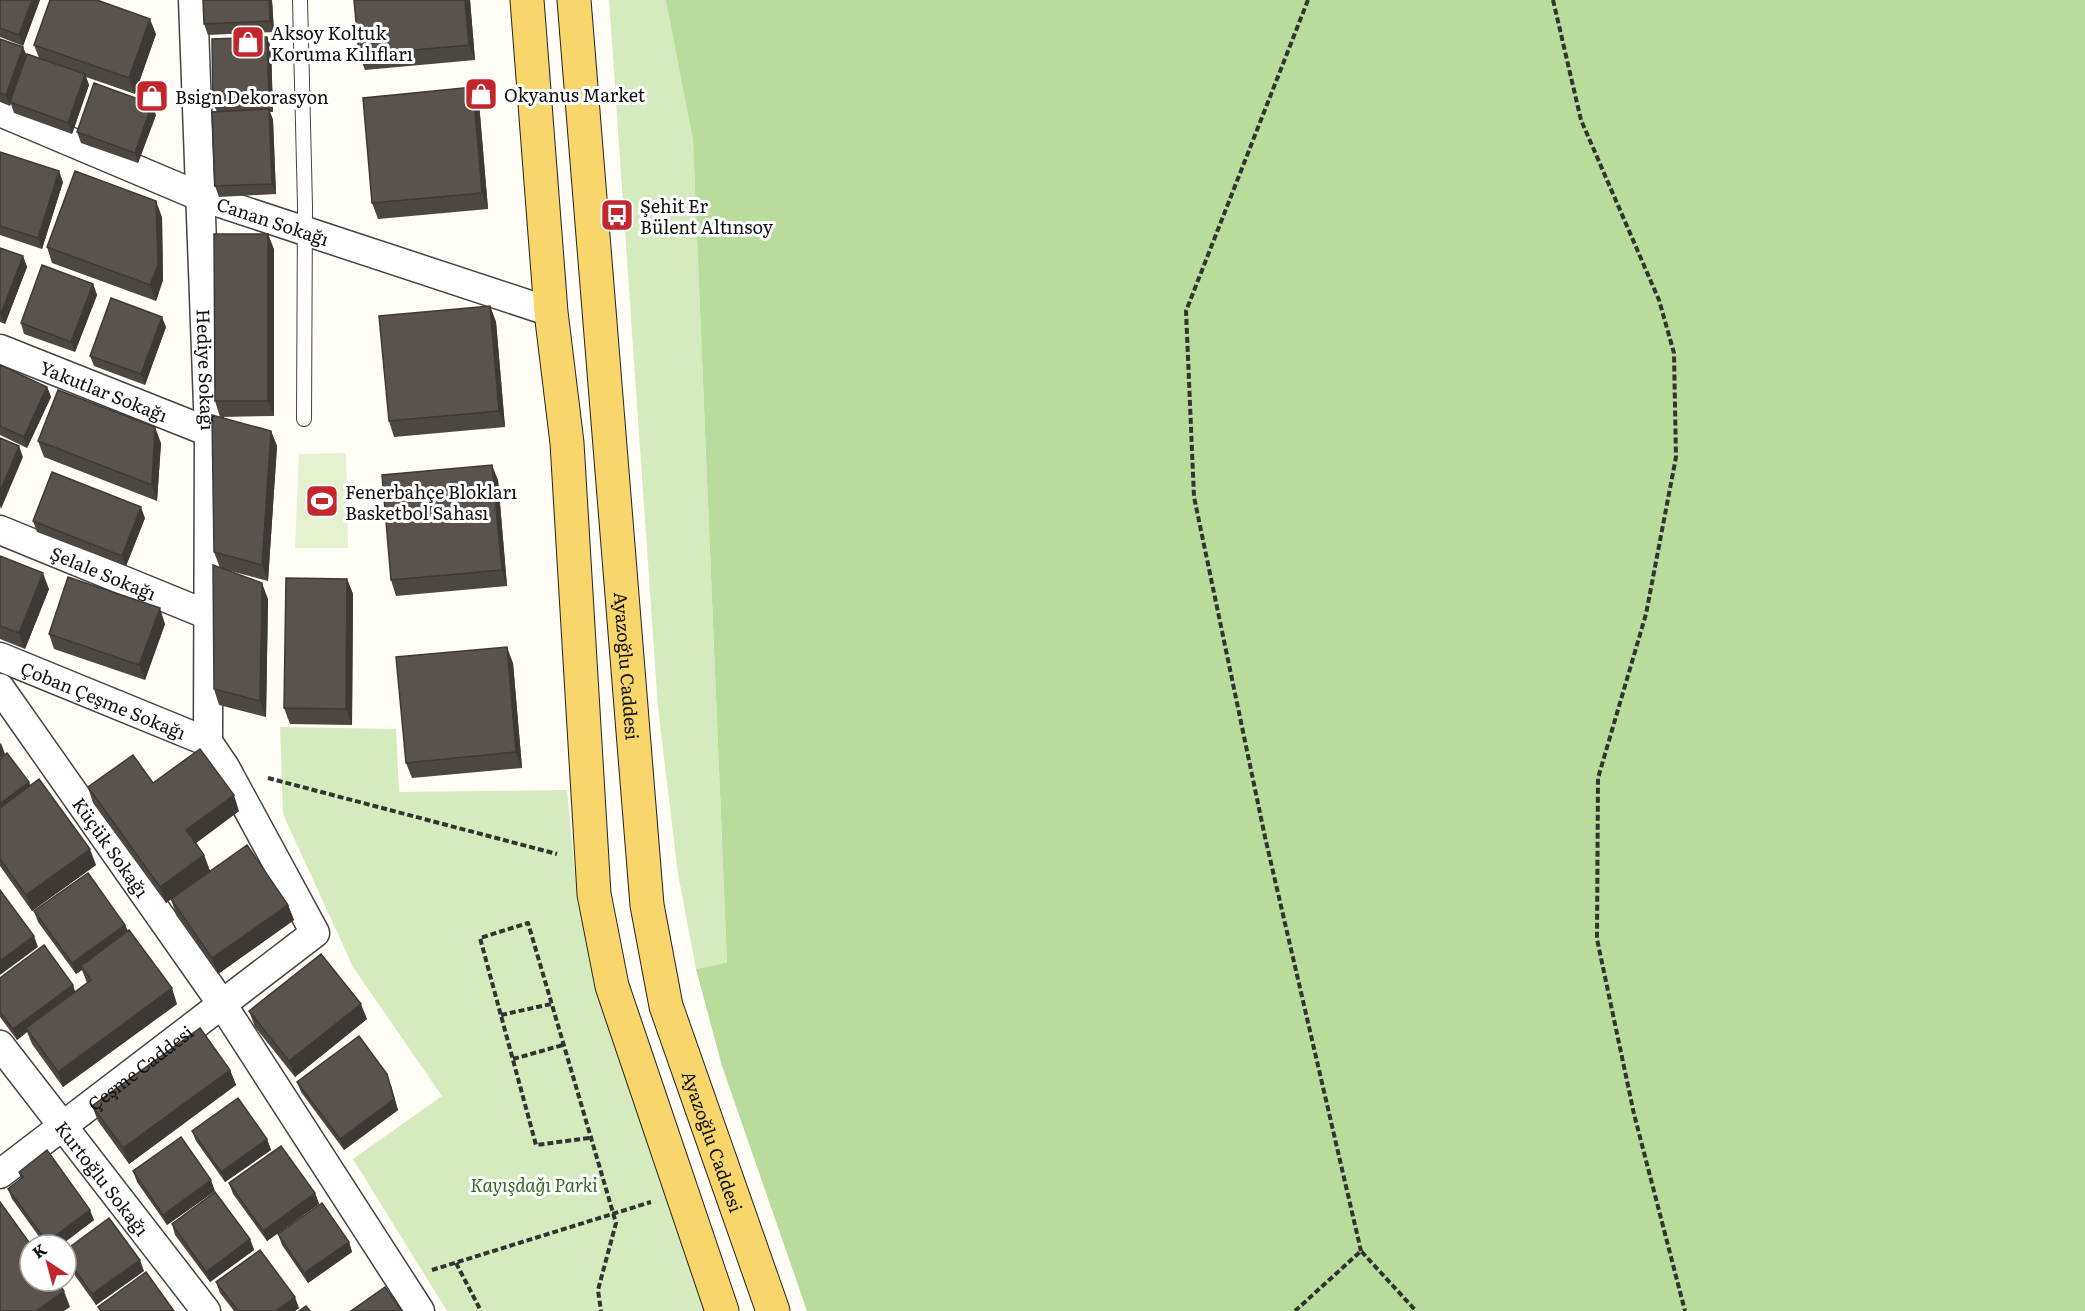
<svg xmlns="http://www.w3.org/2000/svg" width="2085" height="1311" font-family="Literata,serif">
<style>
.green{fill:#d5ebbd}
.forest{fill:#b9dc9c}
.pitch{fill:#e6f2cf}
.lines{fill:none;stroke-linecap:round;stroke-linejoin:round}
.lane-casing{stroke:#444;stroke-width:16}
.street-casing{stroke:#444;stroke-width:31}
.primary-casing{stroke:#222;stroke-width:35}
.path{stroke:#333;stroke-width:4;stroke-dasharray:6 3;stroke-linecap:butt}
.lane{stroke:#fff;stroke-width:14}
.street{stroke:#fff;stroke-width:28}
.primary{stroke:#f9d66b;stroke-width:33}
.wall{fill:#4d4742}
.shaded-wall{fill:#3f3936}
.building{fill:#5a524d;stroke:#3f3936;stroke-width:1.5}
.labels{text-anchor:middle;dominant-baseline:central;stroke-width:6;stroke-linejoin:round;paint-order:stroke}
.poi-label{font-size:18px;fill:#111;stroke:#fff;text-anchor:start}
.street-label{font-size:18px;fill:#111;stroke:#fff}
.park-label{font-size:18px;font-style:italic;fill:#2f6b1f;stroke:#fff}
</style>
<rect width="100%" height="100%" fill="#fffdf5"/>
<path class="green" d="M609 0H667L693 140 727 964 696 969 678 874 658 708Z
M280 727 396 729 399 792 567 790 577 897 667 1182 711 1311H447L353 1159 442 1096 353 967 283 814Z"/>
<path class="forest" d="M666 0H2085V1311H807L722 1066 696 969 727 963 693 140Z"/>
<path class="pitch" d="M346 453 348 548H295L299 454Z"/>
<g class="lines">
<g class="lane-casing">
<path id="lane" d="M300 0 305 206 304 419"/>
</g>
<g class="street-casing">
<g id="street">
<path id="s1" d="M193 0 209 432 208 742"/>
<path id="s2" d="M0 112 199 196 551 312"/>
<path id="s3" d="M0 349 209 432"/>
<path id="s4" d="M0 530 208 615"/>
<path id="s5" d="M0 657 208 742"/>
<path id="s6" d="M0 688 222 1004 420 1311"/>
<path id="s7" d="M0 1045 206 1311"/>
<path id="s8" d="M0 1174 315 933 225 767 208 742"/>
</g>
</g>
<g class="primary-casing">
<g id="primary">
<path d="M527 0 551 312 567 443 594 894 612 986 722 1311"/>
<path id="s9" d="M574 0 647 905 666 1006 773 1311"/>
</g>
</g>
<path class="path" d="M1308 0 1186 311 1194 497 1265 837 1361 1251
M1553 0 1581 120 1659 300 1674 353 1676 457 1646 614 1598 778 1597 939 1634 1114 1685 1311
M268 778 557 854
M501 1015 551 1004
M513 1059 563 1045
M589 1138 536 1145 480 938 528 923 616 1223 598 1290 601 1311
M456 1263 481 1311
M432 1270 651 1202
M1295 1311 1361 1251 1416 1311"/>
<use href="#lane" class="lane"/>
<use href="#street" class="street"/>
<use href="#primary" class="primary"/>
</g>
<path class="wall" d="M0 0H40L23 46 0 37Z
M272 0 274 32 208 35 204 24Z
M354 0H470L475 60 365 70 359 55Z
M156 34 135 94 86 77 89 85 72 134 14 113 11 104 10 106 0 102V39L23 47 27 56 39 58 34 45Z
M267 37 271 48 273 112H270L273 120 276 194 219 197 215 186 217 112 213 103Z
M479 103 488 209 378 219 372 203Z
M156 115 138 163 81 143 77 132Z
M0 152 63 182 42 249 0 235Z
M162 217 163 280 156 301 52 263 47 247Z
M0 248 23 256 27 267 5 324 0 322Z
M274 249V416L220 417 215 401Z
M93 284 97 295 75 352 24 334 21 323Z
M490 306 496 322 505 427 394 437 389 421Z
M166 327 145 385 94 366 90 356Z
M0 365 47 387 51 397 27 448 0 435Z
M271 431 277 446 268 581 223 569 268 599 266 717 219 705 214 689 220 568 214 552Z
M38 441 161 443 157 501 44 457Z
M498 480 507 586 396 596 391 580Z
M145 518 126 566 37 532 33 521Z
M0 556 49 589 25 649 0 639Z
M347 579 353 594 352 725 290 724 284 708Z
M165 624 145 680 54 649 49 634Z
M513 663 522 768 412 778 406 763Z
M0 759 29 782 30 786 96 865 32 911 0 866Z
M153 783 239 811 196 843 204 855 210 871 288 905 294 920 218 974 176 915 171 899 166 903 93 803 88 787Z
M34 911 125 925 128 931 177 1004 63 1087 32 1044 27 1032 17 1040 0 1017V978L73 985 75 992 87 983 82 970 76 974 38 922Z
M249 1011 367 1019 295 1077 255 1027Z
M230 1070 236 1085 129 1164 98 1121 92 1106Z
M297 1082 391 1085 398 1110 344 1150 301 1092Z
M192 1131 267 1139 271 1150 225 1182 196 1141Z
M133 1171 215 1191 167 1225 137 1182Z
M19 1172 94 1220 61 1245H45L12 1199 8 1189 21 1179Z
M229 1183 315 1193 319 1204 267 1241 233 1194Z
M172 1224 250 1239 254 1250 210 1282 175 1235Z
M278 1234 349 1242 352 1252 308 1283 282 1245Z
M66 1250 144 1271 96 1305 66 1263Z
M216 1282 299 1308 295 1311H234L220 1293Z"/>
<path class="shaded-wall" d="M32 0H40L23 46 19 35Z
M269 0H272L274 32 270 21Z
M465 0H470L475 60 469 45Z
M150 19 156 34 135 94 129 78Z
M267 37 271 48 273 112 269 101Z
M23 47 27 58 10 102V106L6 95Z
M85 74 89 85 72 134 68 123Z
M473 87 479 103 488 209 482 193Z
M152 104 156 115 138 163 135 153Z
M269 109 273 120 276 194 272 184Z
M59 171 63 182 42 249 38 238Z
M156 201 162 217 163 280 156 301 150 285Z
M268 234 274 249V416L268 401Z
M23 256 27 267 5 324 1 314Z
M93 284 97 295 75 352 71 342Z
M490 306 496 322 505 427 499 411Z
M162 317 166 327 145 385 141 374Z
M47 387 51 397 27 448 24 437Z
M155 427 161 443 157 501 152 485Z
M271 431 277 446 268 581 262 565Z
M19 446 23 457 1 509 0 506V492Z
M492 465 498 480 507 586 502 570Z
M141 507 145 518 126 566 122 556Z
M43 573 49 589 25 649 19 633Z
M347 579 353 594 352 725 346 709Z
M262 583 268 599 266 717 260 701Z
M160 608 165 624 145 680 139 665Z
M507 647 513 663 522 768 516 752Z
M1 743 5 754 0 758V744Z
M29 782 33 792 0 817V804Z
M234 795 239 811 192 846 186 830Z
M90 849 96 865 32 911 26 895Z
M204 855 210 871 166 903 160 887Z
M288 905 294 920 218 974 212 958Z
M125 925 129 935 81 966 82 970 76 974 72 963Z
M34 936 38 947 0 975V961Z
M73 985 76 995 26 1028 27 1032 17 1040 13 1029Z
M172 988 177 1004 63 1087 58 1072Z
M361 1004 367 1019 295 1077 289 1061Z
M230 1070 236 1085 129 1164 123 1148Z
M387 1074 398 1110 344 1150 340 1139Z
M267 1139 271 1150 225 1182 221 1172Z
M211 1180 215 1191 167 1225 163 1215Z
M315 1193 319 1204 267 1241 263 1231Z
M90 1210 94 1220 61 1245H48L47 1242Z
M250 1239 254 1250 210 1282 206 1272Z
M349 1242 352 1252 308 1283 304 1273Z
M140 1260 144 1271 96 1305 92 1294Z
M64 1291 70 1307 64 1311H36Z
M295 1297 299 1308 295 1311H276Z"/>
<path class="building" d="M0 0H32L19 35 0 28Z
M50 0H97L150 19 129 78 34 45Z
M203 0H269L270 21 204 24Z
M354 0H465L469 45 359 55Z
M267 37 269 101 213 103 212 39Z
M0 39 23 47 6 95 0 93Z
M27 54 85 74 68 123 10 102Z
M94 83 152 104 135 153 77 132Z
M473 87 482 193 372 203 363 98Z
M269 109 272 184 215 186 212 112Z
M0 152 59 171 38 238 0 226Z
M75 171 156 201 158 265 150 285 47 247Z
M214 234H268V401H215Z
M0 248 23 256 1 314 0 313Z
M42 265 93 284 71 342 21 323Z
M111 298 162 317 141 374 90 356Z
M490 306 499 411 389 421 379 316Z
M0 365 47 387 24 437 0 426Z
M58 390 155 427 152 485 38 441Z
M212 415 271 431 262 565 214 552Z
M0 438 19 446 0 492Z
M492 465 502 570 391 580 382 475Z
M52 472 141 507 122 556 33 521Z
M0 556 43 573 19 633 0 626Z
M213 565 262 583 260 701 214 689Z
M68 577 160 608 139 665 49 634Z
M286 578 347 579 346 709 284 708Z
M507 647 516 752 406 763 396 657Z
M200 749 234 795 186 830 204 855 160 887 88 787 133 755 153 783Z
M7 753 29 782 0 804V759Z
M39 779 90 849 26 895 0 859V808Z
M247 845 288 905 212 958 171 899Z
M88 873 125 925 72 963 34 911Z
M0 890 34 936 0 961Z
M129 930 172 988 58 1072 26 1028 91 980 81 966Z
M44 945 73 985 13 1029 0 1012V978Z
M321 954 361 1004 289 1061 249 1011Z
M200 1028 230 1070 123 1148 92 1106Z
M359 1036 387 1074 394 1099 340 1139 297 1082Z
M238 1098 267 1139 221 1172 192 1131Z
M181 1137 211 1180 163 1215 133 1171Z
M281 1146 315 1193 263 1231 229 1183Z
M47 1150 90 1210 47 1242 8 1189 23 1177 19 1172Z
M215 1192 250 1239 206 1272 172 1224Z
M0 1202 31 1245H30V1281H57L64 1291 36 1311H0Z
M322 1203 349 1242 304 1273 278 1234Z
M109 1218 140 1260 92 1294 66 1257V1250Z
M260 1250 295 1297 276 1311H238L216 1282Z
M146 1272 174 1311H101L98 1307Z
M385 1287 402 1311H351Z
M306 1306 310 1311H299Z"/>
<defs>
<g id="shop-square" transform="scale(1.725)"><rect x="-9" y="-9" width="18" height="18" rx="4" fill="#c4262e" stroke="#fff"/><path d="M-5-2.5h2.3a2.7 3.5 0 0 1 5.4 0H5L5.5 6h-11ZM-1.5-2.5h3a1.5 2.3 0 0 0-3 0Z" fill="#fff"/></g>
<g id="bus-square" transform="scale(1.725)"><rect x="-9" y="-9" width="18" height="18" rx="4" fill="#c4262e" stroke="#fff"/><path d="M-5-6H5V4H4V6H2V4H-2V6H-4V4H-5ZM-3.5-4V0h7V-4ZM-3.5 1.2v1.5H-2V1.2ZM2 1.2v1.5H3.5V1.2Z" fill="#fff"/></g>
<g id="stadium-square" transform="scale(1.725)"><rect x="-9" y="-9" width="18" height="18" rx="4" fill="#c4262e" stroke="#fff"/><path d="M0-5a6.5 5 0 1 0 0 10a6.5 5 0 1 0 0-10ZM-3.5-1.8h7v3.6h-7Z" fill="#fff"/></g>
</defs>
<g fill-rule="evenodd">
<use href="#shop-square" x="248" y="42"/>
<use href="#shop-square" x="481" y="94"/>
<use href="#shop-square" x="152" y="96"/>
<use href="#bus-square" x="617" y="215"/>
<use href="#stadium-square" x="322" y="501"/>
</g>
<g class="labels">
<g class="poi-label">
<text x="271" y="32">Aksoy Koltuk<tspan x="271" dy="21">Koruma Kılıfları</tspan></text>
<text x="504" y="94">Okyanus Market</text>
<text x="175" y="96">Bsign Dekorasyon</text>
<text x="640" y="205">Şehit Er<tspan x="640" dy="21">Bülent Altınsoy</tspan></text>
<text x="345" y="491">Fenerbahçe Blokları<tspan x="345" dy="21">Basketbol Sahası</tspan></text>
</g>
<g class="street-label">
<text stroke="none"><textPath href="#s2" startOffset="294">Canan Sokağı</textPath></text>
<text stroke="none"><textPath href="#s1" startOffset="370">Hediye Sokağı</textPath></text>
<text stroke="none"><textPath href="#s3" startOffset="112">Yakutlar Sokağı</textPath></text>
<text stroke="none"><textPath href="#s4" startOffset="112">Şelale Sokağı</textPath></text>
<text stroke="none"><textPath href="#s9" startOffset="668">Ayazoğlu Caddesi</textPath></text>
<text stroke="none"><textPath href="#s5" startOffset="112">Çoban Çeşme Sokağı</textPath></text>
<text stroke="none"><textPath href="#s6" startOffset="194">Küçük Sokağı</textPath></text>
<text stroke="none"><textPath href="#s8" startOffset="176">Çeşme Caddesi</textPath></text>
<text stroke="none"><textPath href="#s9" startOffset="1154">Ayazoğlu Caddesi</textPath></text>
<text stroke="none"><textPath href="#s7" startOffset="168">Kurtoğlu Sokağı</textPath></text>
</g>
<g class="park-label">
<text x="534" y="1184">Kayışdağı Parki</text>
</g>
</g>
<g transform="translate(48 1263) rotate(324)"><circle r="28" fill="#ffffff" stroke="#a0a0a0" stroke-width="1.5"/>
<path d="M0-4.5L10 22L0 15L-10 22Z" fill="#c4262e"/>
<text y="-9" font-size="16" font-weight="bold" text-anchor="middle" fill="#111111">K</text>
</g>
</svg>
